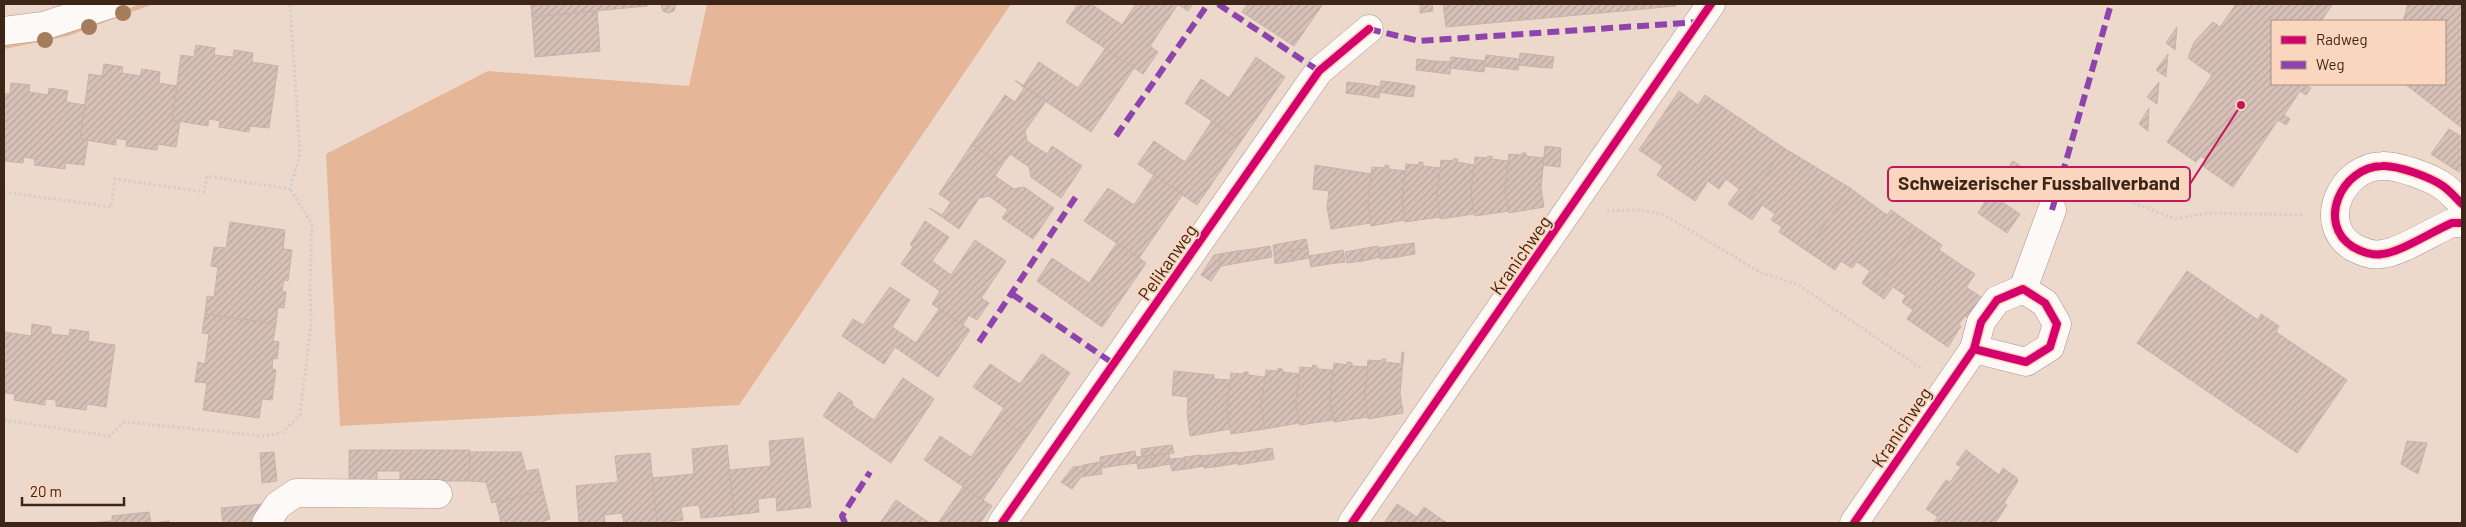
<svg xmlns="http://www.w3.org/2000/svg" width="2466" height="527" font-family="Barlow,sans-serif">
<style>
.green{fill:#e5b698}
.building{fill:url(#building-hatch);stroke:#c8b2a9}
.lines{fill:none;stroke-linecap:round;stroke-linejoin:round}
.minor-casing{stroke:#a9968a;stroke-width:29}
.path{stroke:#d4cdc9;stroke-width:3;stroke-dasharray:2.5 2.5;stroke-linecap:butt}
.minor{stroke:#fcf9f7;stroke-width:28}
.quiet{stroke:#8e44ad;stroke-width:6;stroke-dasharray:12 6;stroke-linecap:butt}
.cycleway-casing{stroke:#fad6bf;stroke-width:11}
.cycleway{stroke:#d6006c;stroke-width:8}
.tree{fill:#a67d5c}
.labels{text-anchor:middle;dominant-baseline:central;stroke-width:4;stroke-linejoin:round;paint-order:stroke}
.street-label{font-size:18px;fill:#3d2617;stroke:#fad6bf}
.leader{fill:none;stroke:#c2185b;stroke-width:2}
.callout-dot{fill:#c2185b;stroke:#fad6bf;stroke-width:2}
.callout{fill:#fad6bf;stroke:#c2185b;stroke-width:2}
.callout-label{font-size:19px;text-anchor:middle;font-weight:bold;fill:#3d2617}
</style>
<defs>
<pattern id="building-hatch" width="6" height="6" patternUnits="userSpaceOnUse" patternTransform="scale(1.25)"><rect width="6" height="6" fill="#d6c0b7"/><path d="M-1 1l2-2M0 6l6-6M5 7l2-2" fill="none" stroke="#b9a59d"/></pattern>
</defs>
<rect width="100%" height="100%" fill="#edd9cc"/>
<path class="green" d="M140 4H153L68 36 4 49V44L88 25Z
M707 4H1011L739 405 340 426 326 154 488 71 689 86Z"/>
<path class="building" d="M531 4H647V6L532 17Z
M676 4 674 11 668 13 663 11 661 5Z
M1078 4H1091L1122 25 1136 4H1178L1150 46 1158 52 1143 74 1066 22Z
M1177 4H1193L1188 11Z
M1248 4H1276L1279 6 1280 4H1323L1294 46 1242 12Z
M1420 4H1432L1433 11 1420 13Z
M1443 4H1521L1523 20 1446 27Z
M1521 4H1599L1600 13 1523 20Z
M1599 4H1676V6L1600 13Z
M2236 4 2332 5 2321 21H2272V84H2304L2311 88 2306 95 2300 91 2284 115 2290 119 2286 125 2278 120 2233 187 2203 166 2207 160 2201 156 2196 162 2167 142 2212 75 2188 58 2194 42 2213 22 2220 27Z
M2408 4H2462V128L2405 84H2445V21H2403Z
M597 11 600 51 535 57 532 17Z
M2177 27 2175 50 2166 43Z
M196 45 215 48 214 55 233 57 234 50 253 53 252 62 278 66 269 128 250 126 249 132 219 127 220 121 209 119 208 126 172 120 181 55 194 57Z
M1105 49 1134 68 1091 132 1023 86 1039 62 1078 88Z
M1520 53 1537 55 1536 67 1519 65Z
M2168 54 2166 77 2156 70Z
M1486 55 1503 57 1501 68 1484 66Z
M1537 55 1554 57 1552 68 1536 67Z
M1256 57 1285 77 1241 141 1185 103 1201 79 1229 98Z
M1451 57 1468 59 1467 70 1450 68Z
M1503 57 1520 59 1518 70 1501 68Z
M1417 59 1434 61 1433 72 1416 70Z
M1468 59 1485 61 1484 72 1467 70Z
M1434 61 1451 62 1450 74 1433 72Z
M104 64 123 67 122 73 140 76 142 69 160 72 159 83 177 86 172 120 180 122 176 147 158 144 157 150 126 146 127 140 116 138V145L80 139 89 74 102 76Z
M1015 80 1046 101 1025 131 1027 141 1047 154 1052 146 1082 166 1061 198 1031 177 1029 167 1010 154 1002 165 972 144 1005 95 1015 102 1024 88Z
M1381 81 1398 83 1397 95 1379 92Z
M1347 82 1364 84 1362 95 1346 93Z
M2159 82 2157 104 2147 97Z
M11 83 30 85 29 92 48 95 49 88 68 91 66 102 85 105 80 139 88 140 84 165 65 163V169L34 165 35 159 24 157 23 163 4 161V94H10Z
M1398 83 1415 86 1413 97 1397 95Z
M1364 84 1381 87 1379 98 1362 95Z
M1679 91 1698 105 1705 95 1784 148 1740 212 1728 204 1739 189 1726 179 1719 189 1708 181 1695 201 1657 175 1663 166 1639 150Z
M2149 108 2148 131 2139 124Z
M1212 121 1241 141 1197 205 1138 164 1154 141 1185 162Z
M2449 129 2462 137V167L2459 172 2431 154Z
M972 144 1002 165 995 176 1014 189 1024 187 1054 208 1033 239 1002 218 1008 210 989 196 979 198 959 229 929 208 942 215 951 202 939 194Z
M1545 146 1561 148 1560 167 1543 165Z
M1784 148 1850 188 1807 251 1779 232 1782 227 1771 220 1775 214 1762 205 1752 220 1740 212Z
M1522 153H1526V156L1544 158 1541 187 1544 207 1509 213 1505 190 1509 154 1522 155Z
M1488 156H1492V159L1508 161 1505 190 1509 211 1475 216 1471 193 1475 157 1487 158Z
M1453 159H1458L1457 162 1474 165 1471 193 1474 214 1440 219 1437 197 1441 160 1453 161Z
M2013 161 2021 166 1998 199 1990 194Z
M1419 162H1423V166L1440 168 1437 197 1440 217 1405 222 1402 200 1406 164 1419 165Z
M1315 165 1371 174 1368 203 1371 223 1331 229 1327 207 1329 191 1313 189Z
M1385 165 1389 166V169L1405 171 1402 200 1405 220 1371 226 1368 203 1372 167 1385 168Z
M1154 175 1183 194 1139 258 1084 221 1108 188 1134 205Z
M1850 188 1887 215 1891 210 1917 228 1873 291 1862 283 1870 271 1857 262 1852 268 1841 261 1835 270 1807 251Z
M1990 194 2020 214 2007 233 1978 213Z
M925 221 949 237 932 261 951 275 975 240 1006 261 981 298 989 303 977 320 969 315 963 325 932 304 940 291 901 264 913 247 910 245Z
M230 222 285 230 283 249 292 250 288 281 284 280 282 291 286 292 284 308 278 307 276 324 205 314 207 296 214 297 218 267 211 266 214 247 226 248Z
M1917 228 1942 245 1939 250 1975 274 1966 287 1981 297 1967 317 1965 316 1958 325 1961 326 1948 347 1907 319 1913 310 1902 302 1906 296 1893 287 1884 299 1873 291Z
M1306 239 1308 248 1274 253 1273 245Z
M1117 243 1146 263 1102 327 1037 281 1052 258 1089 283Z
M1414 243 1415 254 1398 257 1397 245Z
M1397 245 1398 257 1380 259 1378 248Z
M1270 246 1272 257 1255 260 1253 249Z
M1378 246 1380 257 1363 261 1361 249Z
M1308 248 1309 258 1293 261 1291 250Z
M1253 249 1255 260 1238 263 1236 251Z
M1361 249 1363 261 1347 263 1345 252Z
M1291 250 1293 261 1275 264 1274 253Z
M1343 250 1345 262 1329 264 1327 253Z
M1236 251 1238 263 1221 266 1219 254Z
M1327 253 1329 264 1311 267 1309 256Z
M1219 254 1221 266 1211 281 1201 275 1214 255Z
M2187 271 2258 320 2261 314 2279 326 2276 332 2347 380 2297 453 2137 343Z
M890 287 910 300 892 327 916 343 939 309 970 330 938 377 895 347 884 364 842 336 853 319 863 325Z
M205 314 276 324 273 341 279 342 277 359 273 358 272 369 276 370 272 400 262 399 259 418 203 410 207 383 195 382 198 362 205 364 209 334 202 333Z
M32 324 51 327V334L69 336 70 329 89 332 88 341 115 345 106 407 87 404 86 410 56 406V400L45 399V405L14 400 15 394 4 393V332L31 336Z
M1402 352H1404L1400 393 1403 413 1368 419 1365 396 1368 360 1381 361 1382 359H1386L1385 362 1401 364Z
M1042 354 1070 373 1027 437 998 417 1004 408 973 387 990 364 1020 384Z
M1347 362 1352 363V366L1368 367 1365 396 1368 417 1334 422 1330 400 1334 363 1347 365Z
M1313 365 1317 366V369L1333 370 1330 400 1333 420 1300 425 1296 403 1300 367 1312 368Z
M1278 368 1282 369 1283 372 1299 374 1296 403 1299 423 1265 429 1261 406 1266 370 1278 371Z
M1174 371 1214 375V379L1230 380 1227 409 1230 429 1190 436 1187 413 1188 397 1172 395Z
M1244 372H1248V375L1265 377 1261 406 1265 429 1231 434 1227 409 1231 373 1243 374Z
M903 378 934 399 891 463 823 416 839 392 853 402 852 405 874 420Z
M998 417 1027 437 983 500 924 460 940 436 971 457Z
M803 438 811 507 777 511 776 497 758 499 759 512 734 515 729 470 771 466 769 441Z
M2407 441 2427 443 2418 474 2401 464Z
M727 445 734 515 701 518 699 505 681 507 683 520 657 523 653 478 694 474 692 449Z
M1172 445 1174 453 1142 457 1141 449Z
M1272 448 1274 459 1256 462 1255 451Z
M349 450H470L469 481H400V471H377V481H349Z
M1966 450 1999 475 2003 468 2017 478 2018 481 2004 503 2007 505 1995 523H1933L1938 517 1926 509 1946 480 1950 482 1961 467 1956 464Z
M1135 451 1137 463 1120 465 1118 454Z
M1255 451 1256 462 1238 465 1236 453Z
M274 452 277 481 262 483 260 453Z
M470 452H521L526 471 538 469 543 491 492 503 486 482 469 481Z
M1236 452 1238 463 1221 466 1219 454Z
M650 453 657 523H624L622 513 604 515 605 523H579L576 486 618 482 615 456Z
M1169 453 1170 464 1153 467 1151 455Z
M1118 454 1120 465 1101 468 1100 457Z
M1219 454 1221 466 1204 468 1202 456Z
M1151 455 1153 467 1138 469 1136 457Z
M1201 455 1204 466 1186 469 1184 457Z
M1185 458 1186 469 1172 471 1169 459Z
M1100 462 1102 474 1085 476 1083 465Z
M1084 466 1085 476 1081 477 1072 489 1061 482 1073 467Z
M963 487 992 506 980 523H938Z
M543 491 550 519 544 521V523H501L496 502Z
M896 500 930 523H880Z
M263 504 265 523H223L221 508Z
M1397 504 1417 517 1424 507 1447 523H1384Z
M149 512 151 523 169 521V523H88L112 521V516Z"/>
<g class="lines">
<g class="minor-casing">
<path id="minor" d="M4 31 43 26 111 4
M2462 204C2456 198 2450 191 2443 186 2430 177 2397 165 2382 166 2341 167 2316 224 2353 247 2362 252 2372 256 2382 254 2399 253 2433 231 2452 223H2462
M2023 289 2052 210
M266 523 278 505 296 493 438 494
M1002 523 1319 71 1369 29
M1352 523 1711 4
M1854 523 1974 349 1981 322 1997 300 2023 289 2045 303 2057 324 2050 347 2026 362 1974 349"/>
</g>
<path class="path" d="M4 192 111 207 115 179 204 192 207 176 290 189 300 154 290 4
M2081 201 2109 193 2175 219 2208 213 2303 215
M1607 211 1640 210 1664 215 1760 272 1799 285 1922 369
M4 420 109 436 125 422 265 436 283 432 300 415 311 325 310 288 312 224 290 189"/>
<use href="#minor" class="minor"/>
<path class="quiet" d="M1218 4 1319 71
M1369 29 1419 41 1699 22
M1116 136 1208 4
M2052 210 2111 4
M1012 294 1114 364
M979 342 1077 195
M845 523 842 516 870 472"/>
<g class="cycleway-casing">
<path id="cycleway" d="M2462 204C2456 198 2450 191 2443 186 2430 177 2397 165 2382 166 2341 167 2316 224 2353 247 2362 252 2372 256 2382 254 2399 253 2433 231 2452 223H2462
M1002 523 1319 71 1369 29
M1352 523 1711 4
M1854 523 1974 349 1981 322 1997 300 2023 289 2045 303 2057 324 2050 347 2026 362 1974 349"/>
</g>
<use href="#cycleway" class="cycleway"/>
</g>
<g class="tree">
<circle cx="123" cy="13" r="8"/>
<circle cx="89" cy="27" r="8"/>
<circle cx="45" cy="40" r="8"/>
</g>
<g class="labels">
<g class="street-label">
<text transform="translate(1520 255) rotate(-55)">Kranichweg</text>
<text transform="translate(1167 262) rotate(-55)">Pelikanweg</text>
<text transform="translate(1901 427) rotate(-56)">Kranichweg</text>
</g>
</g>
<path class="leader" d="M2241 105L2190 184"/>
<circle class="callout-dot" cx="2241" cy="105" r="5"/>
<rect class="callout" x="1888" y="167" width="302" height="34" rx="5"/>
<g class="callout-label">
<text x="2039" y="190">Schweizerischer Fussballverband</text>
</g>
<rect width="2466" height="527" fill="none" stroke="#3d2617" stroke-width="10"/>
<rect x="2271" y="20" width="175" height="65" fill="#fad6bf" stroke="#ae907c"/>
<rect x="2281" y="36" width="25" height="8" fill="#d6006c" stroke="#ae907c"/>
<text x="2316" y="45" font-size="15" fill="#3d2617">Radweg</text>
<rect x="2281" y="61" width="25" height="8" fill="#8e44ad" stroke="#ae907c"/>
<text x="2316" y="70" font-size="15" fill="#3d2617">Weg</text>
<path d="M22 497v8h102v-8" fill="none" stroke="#3d2617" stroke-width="2.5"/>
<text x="30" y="497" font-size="15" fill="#3d2617" stroke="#fad6bf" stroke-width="4" paint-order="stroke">20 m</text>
</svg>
